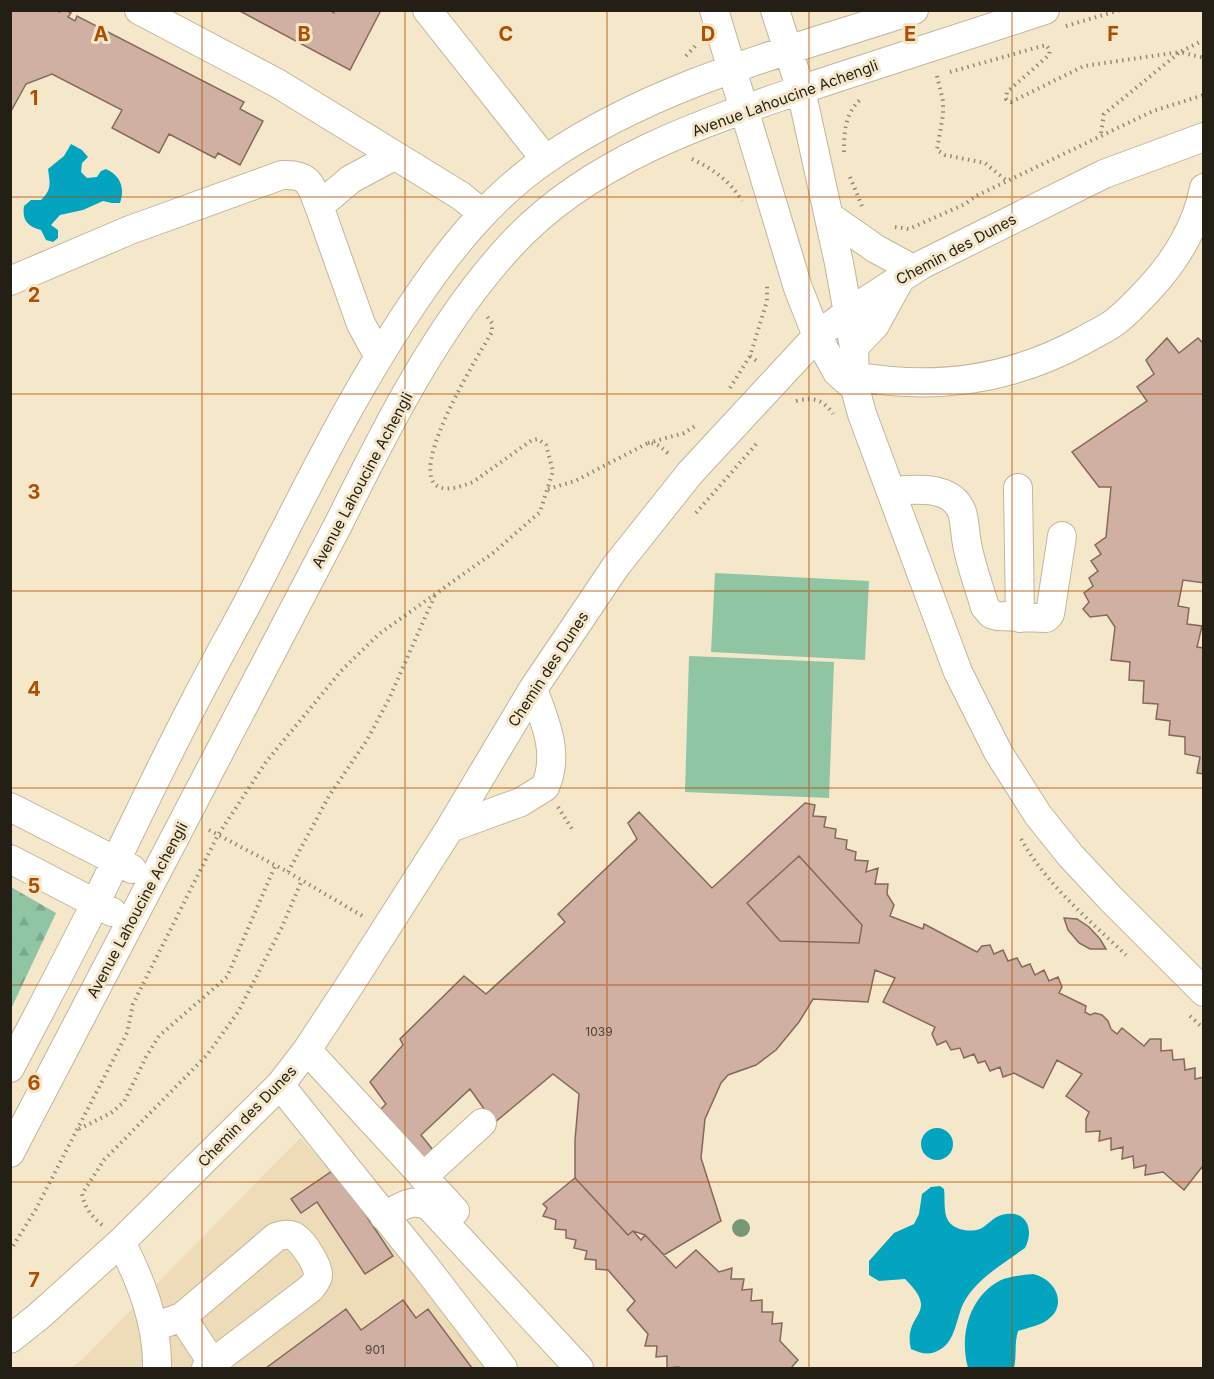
<svg xmlns="http://www.w3.org/2000/svg" width="1214" height="1379" font-family="Inter,sans-serif">
<style>
.built{fill:#eddcb7}
.green{fill:#90c5a3}
.forest{fill:url(#forest-firs)}
.water{fill:#02a4bf}
.building{fill:#cfb0a2;stroke:#85695c;stroke-width:1.5;fill-rule:evenodd}
.lines{fill:none;stroke-linecap:round;stroke-linejoin:round}
.minor-casing{stroke:#c2b599;stroke-width:30}
.path{stroke:#938a75;stroke-width:4;stroke-dasharray:1.5 4.5;stroke-linecap:butt}
.minor{stroke:#fff;stroke-width:28}
.tree{fill:#789777}
.grid{fill:none;stroke:#ae4f00;stroke-width:1.5;stroke-opacity:0.55}
.labels{text-anchor:middle;dominant-baseline:central;stroke-width:6;stroke-linejoin:round;paint-order:stroke}
.number-label{font-size:12px;fill:#4f4338}
.street-label{font-size:15px;fill:#241f15;stroke:#f5e8ca}
.grid-label{font-size:20px;text-anchor:middle;font-weight:bold;fill:#ae4f00;stroke:#f5e8ca;stroke-width:6;stroke-linejoin:round;paint-order:stroke}
</style>
<defs>
<pattern id="forest-firs" width="22" height="20" patternUnits="userSpaceOnUse" patternTransform="scale(1.5)"><rect width="22" height="20" fill="#90c5a3"/><path d="M5 1l3.5 6h-7zM16 11l3.5 6h-7z" fill="#7ca98b"/></pattern>
</defs>
<rect width="100%" height="100%" fill="#f5e8ca"/>
<path class="built" d="M300 1138 518 1368H70L82 1360Z"/>
<path class="green" d="M715 573 869 581 865 660 711 652Z
M689 656 834 662 829 798 685 792Z"/>
<path class="forest" d="M11 887 56 913 11 1009Z"/>
<path class="water" d="M71 144 82 150 88 157 82 163 81 172 87 178 97 177 101 171 106 169C121 176 125 188 120 203H112L103 201 83 210 60 215 51 225 58 230V238L53 242 46 240 41 230C27 226 22 220 24 206L31 200H41C52 190 50 183 48 169L64 156Z
M921 1144a16 16 0 1 1 32 0a16 16 0 1 1-32 0Z
M940 1186 944 1189C946 1207 940 1225 964 1230 970 1231 976 1231 982 1228 990 1223 995 1215 1006 1214 1028 1211 1034 1231 1025 1248 1004 1263 975 1280 963 1304 957 1317 955 1341 941 1349 930 1356 922 1354 911 1349 902 1312 942 1315 905 1279L879 1281 869 1275V1261L894 1233 914 1224 919 1214 922 1194 931 1187Z
M1033 1274C1056 1279 1069 1306 1046 1321 1038 1326 1027 1328 1018 1331 1014 1344 1017 1356 1014 1368H968C959 1336 969 1296 1001 1280 1011 1276 1023 1275 1033 1274Z"/>
<path class="building" d="M10 10H56L59 12 66 10 71 13 68 17 75 21 77 16 244 102 240 109 263 121 240 165 218 153 215 158 169 134 159 153 112 128 122 110 52 74 26 84 10 113Z
M238 10H329L334 13 335 10H381L350 70Z
M1167 338 1179 353 1198 338 1204 344V583L1183 580 1178 606 1189 608 1187 624 1202 626 1197 647 1204 648V774L1197 773 1200 757 1185 754V737L1169 735 1170 721 1156 719 1158 704 1143 703 1144 681 1129 680 1130 662 1111 660 1115 627 1107 615 1090 617 1083 609 1089 602 1084 593 1093 586 1089 578 1098 571 1091 561 1101 554 1095 545 1106 537 1111 487H1099L1072 452 1147 401 1137 387 1154 374 1146 360Z
M805 803 815 805 813 816 826 817 824 827 836 829 835 838 847 840 846 849 856 852 855 860 868 861 866 872 878 868 875 884H888L887 894 894 905 890 916 923 929 924 924 977 952 982 946 990 945 994 954 1003 950 1008 961 1017 958 1022 967 1030 964 1035 975 1044 970 1049 981 1058 977 1062 987 1059 993 1086 1006 1085 1012 1090 1015 1095 1013 1102 1015 1108 1021 1111 1029 1117 1034 1122 1028 1144 1046 1150 1039H1161V1051L1172 1050 1173 1060 1184 1059 1185 1070 1195 1068V1079L1204 1077V1168L1202 1167 1184 1190 1163 1172 1145 1175 1146 1165 1134 1168 1133 1156 1122 1159 1123 1147 1111 1150V1138L1099 1141 1100 1131 1086 1132V1119L1089 1112 1066 1096 1082 1074 1057 1060 1043 1088 1014 1073 1003 1077 1000 1067 990 1071 985 1061 978 1063 974 1054 964 1058 960 1048 951 1050 946 1041 937 1045 932 1034 935 1027 883 1002 895 978 875 970 868 1002 813 999 799 1022 776 1050 756 1065 728 1075 721 1083 705 1119 701 1158 721 1221 664 1255 645 1235 633 1231 628 1235 575 1178V1140L579 1094 553 1074 494 1123 470 1089 421 1135 437 1155 424 1166 378 1112 386 1104 370 1082 403 1045 400 1039 464 976 486 994 565 922 558 914 637 839 628 823 639 812 712 888ZM799 856 862 925 859 943 780 941 747 903Z
M799 856 862 925 859 943 780 941 747 903Z
M1064 918 1077 919 1089 927 1100 939 1106 949H1090L1079 943 1068 930Z
M335 1169 393 1256 365 1274 317 1202 301 1213 291 1199Z
M575 1178 628 1235 633 1231 641 1240 645 1235 676 1268 696 1250 719 1272 732 1268 731 1279H744L742 1290 752 1289 751 1301 762 1300V1312H773L772 1324 782 1323 780 1341 798 1360 791 1368H677L678 1367 667 1368V1356L656 1357 657 1346H645L648 1334 627 1310 635 1301 608 1270 596 1269V1260L585 1259 587 1251 574 1248 576 1240 566 1238V1230L555 1229 556 1220 543 1216 547 1208 543 1204Z
M403 1300 416 1318 428 1309 472 1368H266L346 1309 361 1330Z"/>
<g class="lines">
<g class="minor-casing">
<path id="minor" d="M139 10 277 83 461 196 483 214
M427 10 545 159
M714 10 798 288 817 336 837 372 855 388
M775 10 801 90 839 263 854 347 855 388 862 414 958 672 998 752 1038 815 1070 855 1110 898 1204 992
M319 206 361 324 378 355
M829 216 876 249 913 269
M10 281 130 230 282 175C309 174 310 183 319 206L351 179 394 156
M854 347 875 325 898 283
M855 376C935 391 1013 379 1084 340 1094 334 1106 329 1115 322 1128 312 1140 299 1151 287 1176 260 1197 225 1204 188
M1018 488 1020 618
M891 491C915 489 952 485 962 512 965 522 965 534 967 544 971 566 979 587 985 607L991 614 997 616 1046 618 1050 614 1062 536
M10 807 132 869
M450 828 521 802 545 787C560 754 545 721 533 689
M10 859 112 912
M307 1050 455 1211
M10 1068C40 1011 70 955 98 898 130 832 161 766 195 701 212 668 230 636 247 604 299 504 347 402 410 308 447 252 491 196 548 158 656 84 791 50 914 10
M280 1085 425 1266 503 1368
M10 1153 339 523C386 428 438 324 510 246 593 155 717 118 830 80 901 57 973 34 1045 10
M423 1177 482 1123
M384 1216C400 1208 413 1196 430 1207L579 1368
M121 1242C141 1281 158 1324 157 1368
M182 1317 213 1364
M154 1327 182 1317 276 1237C283 1235 289 1233 295 1237 304 1243 318 1265 318 1275 318 1280 314 1284 311 1288L206 1368
M10 1339 39 1316 121 1242 280 1085 307 1050 353 980 450 828 533 689 616 566 690 473 817 336 847 313 923 264 1104 174 1204 137"/>
</g>
<path class="path" d="M1066 26 1120 10
M686 56 697 44
M950 72 1046 45 1050 50 1049 55 1007 92 1006 99 1011 102 1084 66 1180 52 1204 40
M937 76 943 101V115L937 150 945 155 985 163 1007 181
M1101 133 1104 114 1180 52 1204 58
M844 152C844 132 845 113 861 99
M692 159C713 169 730 181 742 201
M850 177 862 206
M895 227 909 229 965 204 976 196 1153 111 1204 95
M750 356 758 362
M730 388 750 356 767 301V284
M796 401C813 397 823 399 833 414
M648 443 684 433 695 426
M548 489 575 481 648 443C658 443 663 449 670 455
M696 513 758 442
M558 807 574 832
M209 830 288 872 364 917
M1021 839C1047 885 1088 919 1126 955
M288 872 329 796 367 740 389 699 435 595
M1190 1016 1204 1029
M79 1129 111 1113 124 1102 146 1057 159 1036 227 977 275 866
M102 1225C91 1216 85 1208 82 1194L104 1160 207 1055 238 1012 282 927 302 880
M10 1251 36 1209 127 1033 133 1004 218 835 266 762 341 671 379 634 493 553 540 512 553 471 546 445 538 439 532 440 473 482C373 523 478 356 492 332V323L486 315"/>
<use href="#minor" class="minor"/>
</g>
<circle class="tree" cx="741" cy="1228" r="9"/>
<path class="grid" d="M202 10V1368M405 10V1368M607 10V1368M809 10V1368M1012 10V1368M10 197H1204M10 394H1204M10 591H1204M10 788H1204M10 985H1204M10 1182H1204"/>
<g class="labels">
<g class="number-label">
<text x="599" y="1031">1039</text>
<text x="375" y="1349">901</text>
</g>
<g class="street-label">
<text transform="translate(785 98) rotate(-20)">Avenue Lahoucine Achengli</text>
<text transform="translate(956 249) rotate(-28)">Chemin des Dunes</text>
<text transform="translate(362 480) rotate(-62)">Avenue Lahoucine Achengli</text>
<text transform="translate(548 669) rotate(-57)">Chemin des Dunes</text>
<text transform="translate(137 910) rotate(-62)">Avenue Lahoucine Achengli</text>
<text transform="translate(247 1116) rotate(-46)">Chemin des Dunes</text>
</g>
</g>
<g class="grid-label">
<text x="101" y="41">A</text>
<text x="304" y="41">B</text>
<text x="506" y="41">C</text>
<text x="708" y="41">D</text>
<text x="910" y="41">E</text>
<text x="1113" y="41">F</text>
<text x="34" y="105">1</text>
<text x="34" y="302">2</text>
<text x="34" y="499">3</text>
<text x="34" y="696">4</text>
<text x="34" y="893">5</text>
<text x="34" y="1090">6</text>
<text x="34" y="1287">7</text>
</g>
<rect width="1214" height="1379" fill="none" stroke="#241f15" stroke-width="24"/>
</svg>
